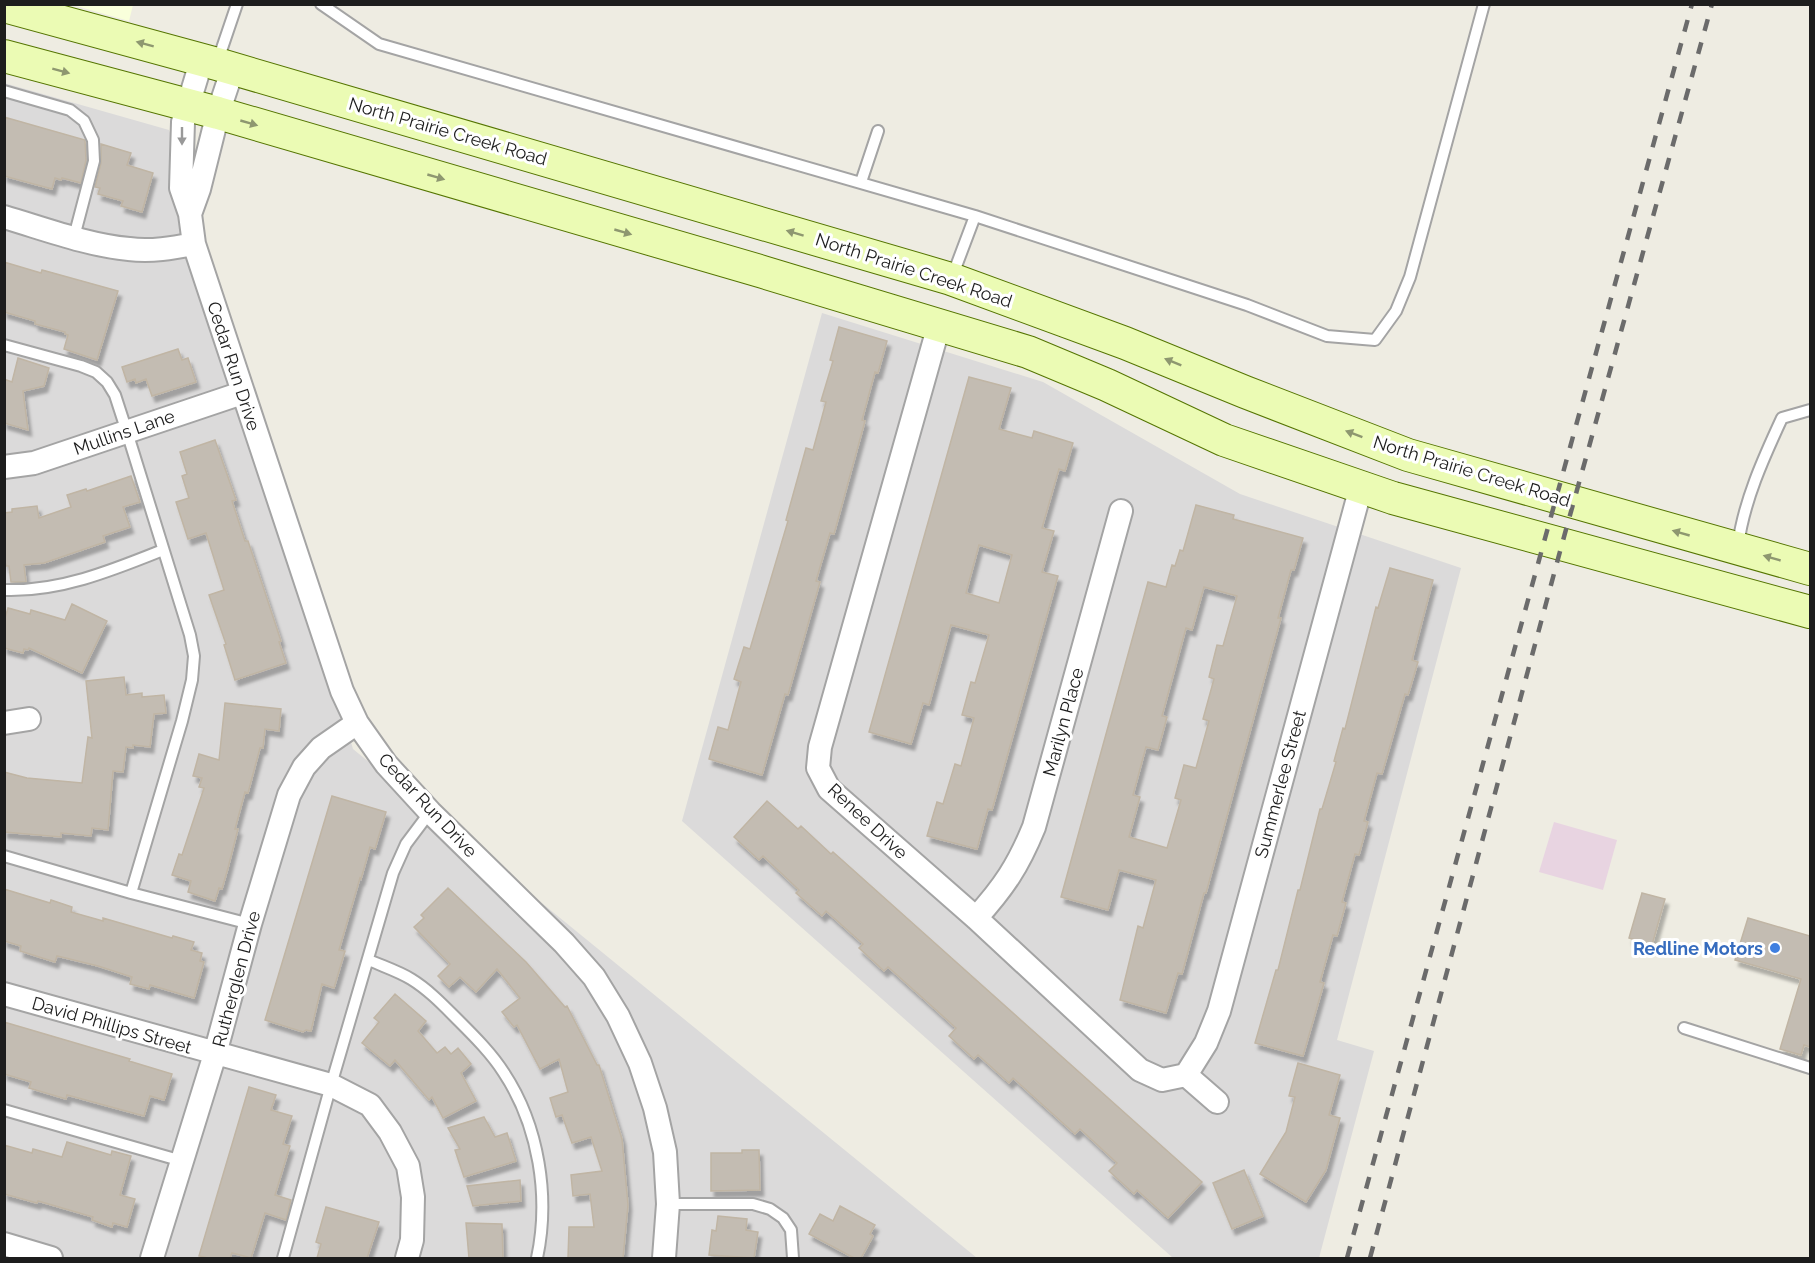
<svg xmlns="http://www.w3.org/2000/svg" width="1815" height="1263" font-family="Raleway,sans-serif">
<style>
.residential{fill:#dbdada}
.industrial{fill:#e8d4e1}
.education{fill:#f9ffdb}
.building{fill:#c3bcb2;stroke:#c0b5a4;stroke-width:1.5;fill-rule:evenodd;filter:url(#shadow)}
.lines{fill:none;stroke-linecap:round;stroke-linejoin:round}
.lane-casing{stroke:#a4a4a4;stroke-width:14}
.street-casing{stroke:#a4a4a4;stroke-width:26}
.secondary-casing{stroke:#557502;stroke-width:34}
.lane{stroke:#fff;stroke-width:10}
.street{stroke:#fff;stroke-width:22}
.secondary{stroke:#ebfbb4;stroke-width:32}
.rail{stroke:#6b6b6b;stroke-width:4.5;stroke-dasharray:12 12;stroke-linecap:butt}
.oneway{fill:#8e9770}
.oneway2{fill:#999}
.shop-dot{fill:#3f7fe0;stroke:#fff;stroke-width:2}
.labels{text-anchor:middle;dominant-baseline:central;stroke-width:6;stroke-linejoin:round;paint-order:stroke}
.street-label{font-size:18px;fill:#1d1d1d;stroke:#fff}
.shop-label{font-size:18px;font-weight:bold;fill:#366cbe;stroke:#fff;text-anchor:end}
</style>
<defs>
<filter id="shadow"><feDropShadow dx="3.5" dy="6" stdDeviation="1.5" flood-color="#0004"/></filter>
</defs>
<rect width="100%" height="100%" fill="#eeece2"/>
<path class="residential" d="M4 83 169 130 182 167 353 749 977 1258H5Z
M822 313 1043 382 1240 494 1461 568 1337 1040 1374 1051 1319 1258H1173L682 821Z"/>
<path class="industrial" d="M1554 822 1617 840 1603 890 1539 872Z"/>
<path class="education" d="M73 5H133L129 21Z"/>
<path class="building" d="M4 117 85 140 86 160 81 183 62 178 61 180 55 178 52 189 4 176Z
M101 144 131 153 127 165 153 173 142 212 121 206 123 201 98 194 100 188 95 187 101 163Z
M4 262 41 273 42 270 118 291 97 360 64 349 68 335 65 334V332L35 324V321L4 312Z
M839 327 887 341 878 373 875 372 862 420 865 421 834 534 830 533 816 581 820 582 797 663 788 695 785 694 762 775 709 759 718 727 728 730 741 682 734 679 744 647 750 649 788 521 786 520 806 448 813 450 826 402 821 401 833 361 830 360Z
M178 349 182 360 188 358 196 382 152 396 146 379 136 383 135 379 127 382 122 367Z
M18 358 49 368 44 386 23 391 28 430 4 423V379L12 382Z
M969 377 1011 388 999 429 1032 438 1034 431 1073 443 1065 471 1059 469 1042 528 1054 531 1042 572 1058 576 992 810 988 809 977 849 927 836 937 802 943 804 955 764 961 766 974 718 962 715 971 682 975 683 989 635 951 625 929 705 923 703 911 744 869 732ZM979 545 1012 555 999 603 966 593Z
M215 440 236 500 232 501 245 541H248L281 641 279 642 286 663 235 680 224 645 226 644 209 595 224 590 206 533 188 539 176 502 189 498 182 476 187 474 180 452Z
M131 476 140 502 123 507 130 527 103 536 105 542 44 563 24 565 26 582H11L9 566H6L4 558V513L12 512V509L37 506 39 518 71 507 67 495 86 489 87 491Z
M1196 505 1234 515 1233 519 1303 538 1294 570H1291L1278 618H1281L1206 893H1204L1182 974 1178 973 1166 1013 1120 1000 1138 926 1143 928 1156 880 1119 870 1108 910 1061 897 1148 582 1166 587 1172 565 1175 566 1180 550 1183 551ZM1204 587 1237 596 1223 646 1217 645 1209 677 1214 679 1203 719 1209 721 1196 768 1184 765 1175 798 1181 800 1167 848 1129 837 1140 797 1133 795 1146 747 1158 750 1167 717 1162 716 1186 628 1192 630Z
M1390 568 1433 580 1412 660 1418 662 1408 695 1405 694 1382 774 1377 773 1364 821 1368 822 1359 855 1355 854 1342 902 1346 903 1337 936 1333 935 1320 982 1324 983 1303 1056 1255 1043 1276 970H1278L1298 890H1300L1320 809H1322L1336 762 1334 761 1343 728 1345 729 1376 607 1378 608Z
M72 604 107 621 82 673 29 648 28 650 24 649 23 653 4 648V621L8 608 30 614 31 610 65 620Z
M124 677 126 695 142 693V697L164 695 166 713 154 714 150 747 133 745V748L126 747 123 772 113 771 108 830 92 828 91 836 61 833V837L4 832V772L27 778 82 783 88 737 92 738 86 681Z
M225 703 281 709 279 731 265 729 263 748H260L248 793 245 792 235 829H238L228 868 222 889 219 888 215 901 188 892 191 881 172 875 179 854 182 855 204 788 199 787 202 778 193 776 199 754 219 760Z
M332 796 386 812 375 849 370 847 361 879 360 878 339 950 345 951 334 988 322 984 311 1031 306 1030 303 1032 265 1020Z
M767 801 798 829 801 826 831 854 833 852 1202 1182 1168 1218 1137 1190 1134 1194 1109 1171 1117 1163 1080 1129 1075 1134 1013 1078 1009 1083 978 1055 974 1059 949 1036 956 1028 925 1000 888 967 884 971 859 948 863 944 826 911 822 916 796 893 799 890 763 856 759 860 734 837Z
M448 888 526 962 565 1007 567 1006 597 1065H599L622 1139 628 1205 623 1258H568L569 1227H594L590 1194 573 1196 571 1175 602 1171 591 1137 572 1143 562 1115 556 1117 550 1098 568 1092 559 1059 540 1069 517 1025 514 1027 502 1012 520 998 497 969 476 992 460 977 449 987 438 976 450 964 414 927 424 918 421 915Z
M4 889 50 903 51 900 72 907 71 912 103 921V918L172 938 173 936 194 942 191 950 202 953 200 961 204 962 194 998 150 985 149 989 130 984 132 977 98 966 57 956 55 962 20 951 21 946 4 941Z
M1642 893 1665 899 1652 945 1629 938Z
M1748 918 1810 936V1047L1804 1045 1801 1055 1780 1049 1801 979 1735 960Z
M395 994 426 1021 418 1031 437 1053 445 1047 451 1054 458 1048 471 1064 461 1073 476 1101 443 1118 432 1097 429 1100 395 1060 390 1066 362 1043 379 1022 374 1018Z
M4 1022 130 1059 129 1061 172 1074 164 1100 150 1096 144 1116 67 1095 66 1099 29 1088 31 1082 4 1074Z
M1298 1063 1340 1075 1329 1115 1340 1118 1326 1170 1306 1202 1260 1174 1286 1132 1295 1097 1289 1096Z
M249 1087 276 1095 271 1110 292 1116 283 1144 290 1146 275 1195 291 1200 286 1220 265 1213 251 1258 232 1253 230 1258H208L199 1256Z
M484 1117 495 1137 507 1133 516 1161 464 1177 455 1150 460 1149 448 1128Z
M67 1142 111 1155 112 1151 131 1156 120 1195 135 1199 127 1227 113 1223 112 1227 92 1220 93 1217 38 1201 37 1203 4 1194V1145L32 1153 33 1149 62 1157Z
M742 1150H759L760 1190 711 1191V1153H742Z
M1244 1170 1263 1216 1232 1229 1213 1183Z
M520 1180 521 1201 473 1206 467 1186Z
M840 1206 875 1225 870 1234 873 1236 861 1258H854L809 1234 820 1214 833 1221Z
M326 1207 379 1222 367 1258H317L321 1244 316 1242Z
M718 1216 747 1219 746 1230 758 1232 754 1258 709 1255 712 1230 716 1231Z
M466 1223 502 1224 503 1258H469Z"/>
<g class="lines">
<g class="lane-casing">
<path id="lane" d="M321 4 379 44 975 216 1247 305 1327 336 1375 340 1396 311 1410 277 1484 4
M218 60 237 4
M4 91 70 110 84 121 93 140 94 161 74 237
M861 182 878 131
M952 277 975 216
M4 345 81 366 96 372 107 382 115 395 127 432 190 635 194 656 192 680 182 721 131 893 250 924
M1738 545C1744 501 1763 459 1782 418L1810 410
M4 590C60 592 113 570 163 550
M4 856 131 893
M369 960C382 966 398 971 411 979 429 990 444 1006 459 1021 475 1037 492 1054 504 1073 539 1126 550 1197 537 1258
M1684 1028 1810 1068
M4 1110 182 1161
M668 1204H753L770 1209 783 1218 791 1230 793 1258
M283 1258 331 1085 393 873 406 844 430 812"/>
</g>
<g class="street-casing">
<path id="street" d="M202 59 183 122 181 188 190 214 194 244 342 691 357 723 386 764 430 812 564 943 594 977 618 1016 640 1063 655 1108 665 1152 668 1204 664 1258
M190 214 199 189 218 113 233 68
M4 217C45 229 87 245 129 249 151 252 173 248 194 244
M939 325 820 747 818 768 829 789 976 918 1140 1070 1162 1080 1186 1075 1217 1102
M4 467 34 463 242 393
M4 723 29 719
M976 918C1004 887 1018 866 1034 827L1121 511
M4 994 331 1085 370 1105 390 1132 408 1166 413 1197 412 1240 407 1258
M1186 1075 1206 1043 1219 1011 1361 487
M4 1244 51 1258
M152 1258 215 1054 250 924 289 795 304 767 321 748 357 723"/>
</g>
<g class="secondary-casing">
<path id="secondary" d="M4 6 217 64 951 279 1125 343 1245 392 1408 455 1810 569
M4 56 218 113 763 272 1028 352 1107 385 1224 440 1393 498 1810 612"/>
</g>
<use href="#lane" class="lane"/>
<use href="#street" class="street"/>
<use href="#secondary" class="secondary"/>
<path class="rail" d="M1347 1258 1692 4
M1370 1258 1562 544 1712 4"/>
</g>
<defs><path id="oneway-solid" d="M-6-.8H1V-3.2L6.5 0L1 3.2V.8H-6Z" transform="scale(1.5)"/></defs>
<g class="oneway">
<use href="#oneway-solid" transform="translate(145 44) rotate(-165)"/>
<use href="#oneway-solid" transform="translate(61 71) rotate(15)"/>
<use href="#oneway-solid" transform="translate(249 123) rotate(16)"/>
<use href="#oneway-solid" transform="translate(436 177) rotate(16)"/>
<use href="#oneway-solid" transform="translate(623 232) rotate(16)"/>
<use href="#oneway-solid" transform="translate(795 233) rotate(-163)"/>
<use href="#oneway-solid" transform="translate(1173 362) rotate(-158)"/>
<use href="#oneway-solid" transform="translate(1354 434) rotate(-159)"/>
<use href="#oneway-solid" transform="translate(1681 533) rotate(-164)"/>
<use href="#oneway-solid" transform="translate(1772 558) rotate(-164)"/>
</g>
<use class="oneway2" href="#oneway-solid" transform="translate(182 136) rotate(90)"/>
<circle class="shop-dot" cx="1775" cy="948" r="6"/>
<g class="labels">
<g class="street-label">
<text transform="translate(448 131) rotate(16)">North Prairie Creek Road</text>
<text transform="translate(914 270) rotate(18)">North Prairie Creek Road</text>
<text transform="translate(234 366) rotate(72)">Cedar Run Drive</text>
<text transform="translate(124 432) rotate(-19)">Mullins Lane</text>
<text transform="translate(1472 471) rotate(17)">North Prairie Creek Road</text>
<text transform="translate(1063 722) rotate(-75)">Marilyn Place</text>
<text transform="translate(1280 784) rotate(-75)">Summerlee Street</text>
<text transform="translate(428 805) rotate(47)">Cedar Run Drive</text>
<text transform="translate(868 821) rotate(43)">Renee Drive</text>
<text transform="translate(236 979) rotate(-75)">Rutherglen Drive</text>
<text transform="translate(112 1025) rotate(16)">David Phillips Street</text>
</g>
<g class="shop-label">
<text x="1763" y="948">Redline Motors</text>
</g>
</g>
<rect width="1815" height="1263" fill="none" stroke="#1d1d1d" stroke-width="12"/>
</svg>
